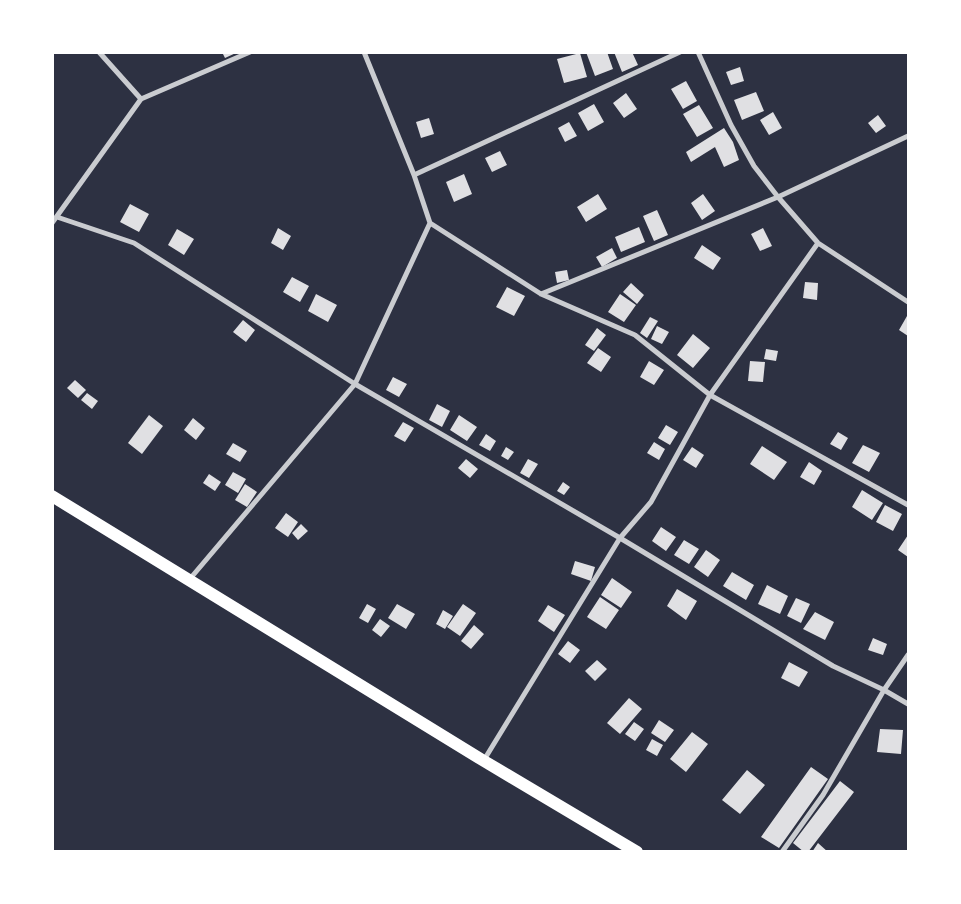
<svg xmlns="http://www.w3.org/2000/svg" width="961" height="904" font-family="Georgia,serif">
<style>
.building{fill:#e0e0e3}
.lines{fill:none;stroke-linecap:round;stroke-linejoin:round}
.minor{stroke:#caccd0;stroke-width:5}
.primary{stroke:#fff;stroke-width:12}
</style>
<rect width="100%" height="100%" fill="#2d3142"/>
<path class="building" d="M222 52H238L225 58Z
M586 52H607L613 69 595 76Z
M614 52H632L638 65 622 72Z
M580 53 587 77 564 83 557 59Z
M740 67 744 81 731 85 726 72Z
M686 81 697 101 683 109 671 89Z
M756 92 764 111 742 120 734 100Z
M626 93 637 109 624 118 613 103Z
M594 104 604 122 588 131 578 113Z
M699 105 713 128 697 137 683 114Z
M773 112 782 128 769 135 760 120Z
M878 115 886 126 876 133 868 123Z
M429 118 434 134 421 138 416 122Z
M569 122 577 136 565 142 558 128Z
M724 128 733 142 739 160 724 167 715 147 691 162 686 152Z
M500 151 507 165 492 172 485 158Z
M464 174 472 194 454 202 446 182Z
M598 194 607 209 586 222 577 207Z
M703 194 715 211 702 220 691 203Z
M130 204 149 214 139 232 120 222Z
M657 210 668 235 654 241 643 216Z
M639 227 645 242 621 252 615 237Z
M278 228 291 236 283 250 271 243Z
M763 228 772 246 760 251 751 234Z
M177 229 194 239 184 255 168 245Z
M702 245 721 258 713 270 694 258Z
M612 248 617 258 602 267 596 257Z
M567 270 569 280 557 283 555 272Z
M292 277 309 286 300 302 283 292Z
M805 282 818 283 817 300 803 298Z
M631 283 644 295 637 304 623 292Z
M507 287 525 296 514 316 496 307Z
M316 294 337 305 328 322 308 311Z
M620 294 636 305 624 322 608 312Z
M907 316 908 317V336L899 330Z
M650 317 658 321 647 338 640 333Z
M243 320 255 330 246 342 233 332Z
M657 326 669 332 662 344 651 339Z
M597 328 606 335 594 351 585 345Z
M693 334 710 348 693 368 677 355Z
M598 348 611 357 601 372 587 363Z
M766 349 778 351 776 361 764 359Z
M649 361 664 370 654 385 640 377Z
M750 361 765 362 763 382 748 381Z
M393 377 407 384 399 397 386 390Z
M75 380 86 390 78 398 67 388Z
M87 393 98 401 92 409 81 400Z
M437 404 450 411 442 427 429 420Z
M149 415 163 426 142 454 128 443Z
M459 415 477 427 467 441 450 430Z
M193 418 205 428 196 440 184 430Z
M403 422 414 428 405 442 394 436Z
M666 425 678 432 670 445 658 438Z
M838 432 848 438 841 450 830 444Z
M486 434 496 441 490 451 479 445Z
M654 442 665 449 659 460 647 453Z
M233 443 247 451 240 462 226 454Z
M863 445 880 453 869 472 852 463Z
M762 446 787 462 774 480 750 464Z
M506 447 514 452 508 460 501 456Z
M692 447 704 455 696 468 683 460Z
M466 459 478 469 470 478 458 468Z
M528 459 538 464 529 478 520 473Z
M809 462 822 471 814 485 800 477Z
M233 472 246 479 238 493 225 485Z
M209 474 221 482 215 491 203 483Z
M563 482 570 487 564 495 557 491Z
M245 484 257 492 247 507 235 500Z
M862 490 883 503 872 520 852 507Z
M885 505 902 514 893 531 876 522Z
M286 513 298 522 288 537 275 528Z
M301 524 308 531 298 540 292 533Z
M661 527 676 537 666 551 652 541Z
M908 535V557L898 550Z
M684 540 699 549 689 564 674 555Z
M706 550 720 560 708 577 694 567Z
M575 561 595 567 591 581 571 574Z
M732 572 754 585 746 600 723 586Z
M612 578 632 592 621 608 601 595Z
M767 585 788 596 780 614 758 604Z
M677 589 697 601 686 620 667 606Z
M600 597 619 610 606 629 587 617Z
M796 598 810 604 801 623 787 616Z
M367 604 376 609 368 623 359 618Z
M397 604 415 614 406 629 388 618Z
M463 604 476 613 460 636 447 627Z
M548 605 565 615 554 632 538 621Z
M443 610 453 616 445 629 436 624Z
M815 612 834 622 825 640 803 629Z
M380 619 390 626 381 637 372 630Z
M474 625 484 634 471 649 461 641Z
M873 638 887 644 883 655 868 650Z
M568 641 580 650 570 663 558 654Z
M597 660 607 669 595 681 585 671Z
M789 662 808 672 799 687 781 678Z
M629 698 642 709 620 734 607 723Z
M659 720 674 730 665 742 651 733Z
M634 722 644 729 635 741 625 734Z
M880 729 903 730 901 754 877 752Z
M692 732 708 744 686 772 670 759Z
M652 739 663 745 657 756 646 750Z
M811 767 828 779 779 848 761 837Z
M747 770 765 785 740 814 722 800Z
M840 781 854 792 808 852H804L793 843Z
M818 843 828 852H812Z"/>
<g class="lines">
<path class="minor" d="M99 52 141 99
M698 52 731 125 754 166 778 197 818 243 908 302
M414 175 680 52
M57 217 134 243 355 384 620 538 833 666 884 690 908 704
M52 223 141 99 250 52
M430 223 541 294 635 335 710 395 908 505
M541 294 778 197 908 136
M189 580 355 384 430 223 414 175 364 52
M484 760 620 538 651 502 710 395 818 243
M782 852 823 795 884 690 908 655"/>
<path class="primary" d="M52 496 484 761 637 852"/>
</g>
<rect width="961" height="904" fill="none" stroke="#ffffff" stroke-width="108"/>
</svg>
